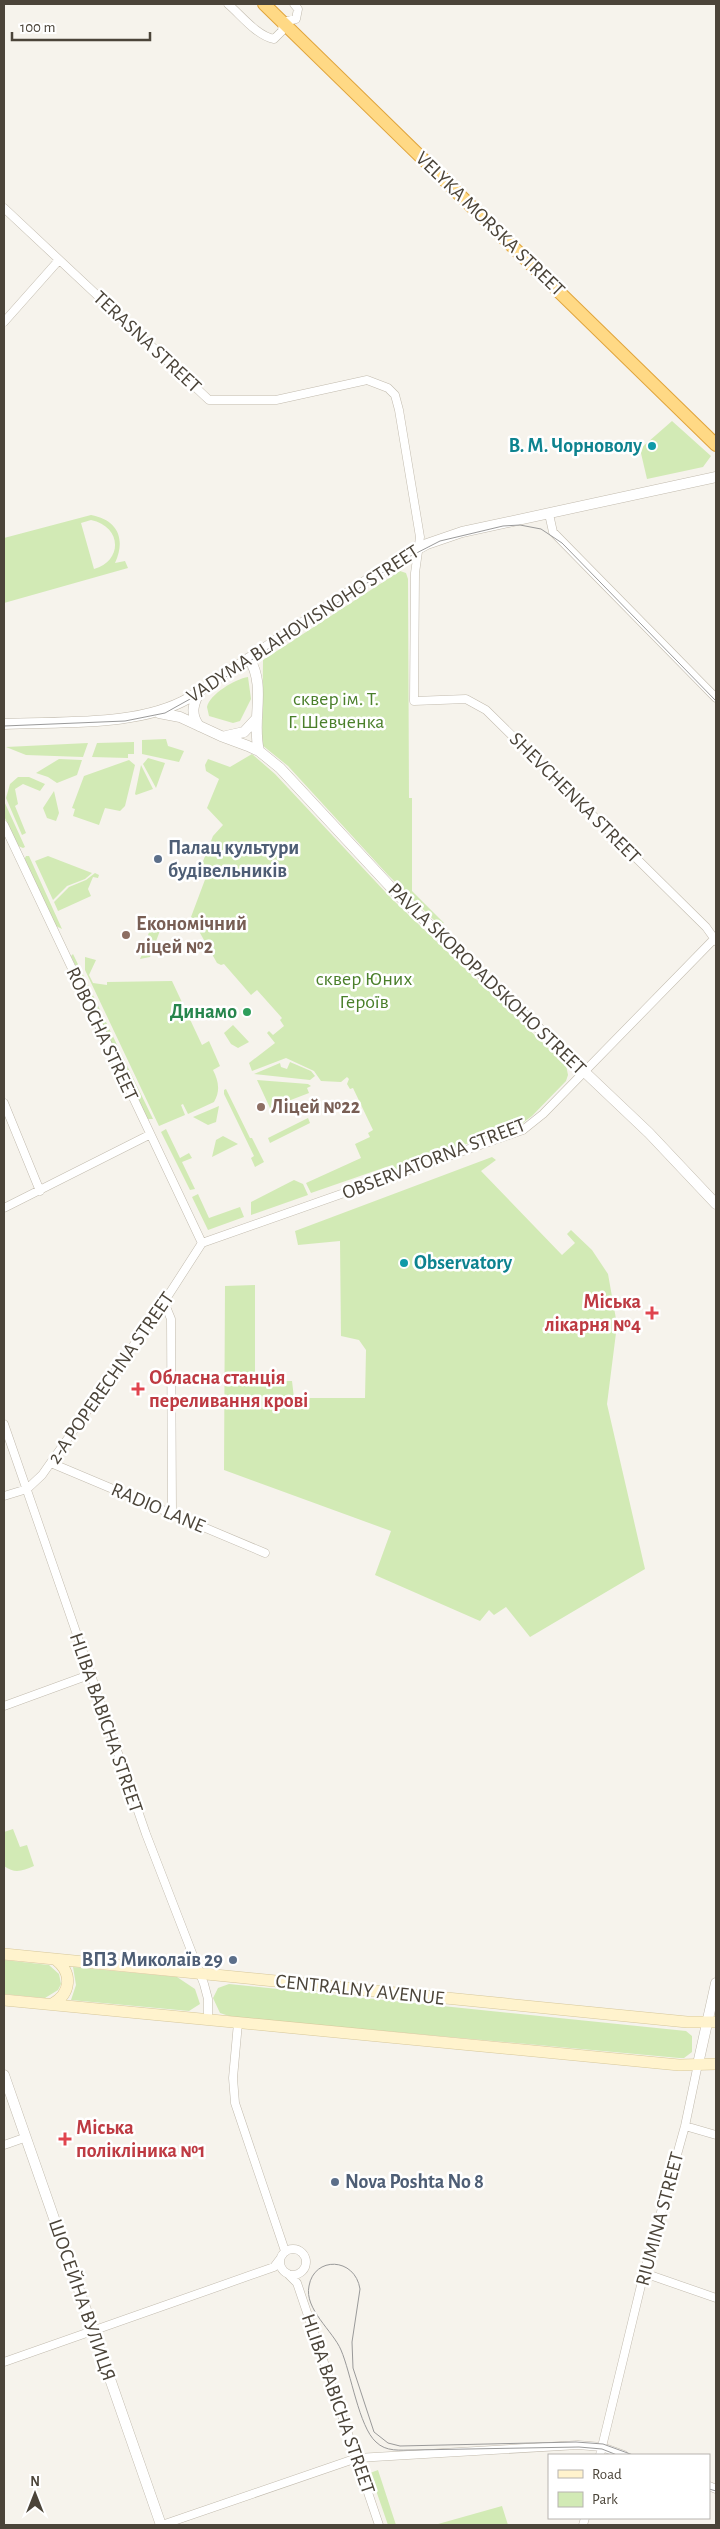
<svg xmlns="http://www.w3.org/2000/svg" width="720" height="2529" font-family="'Alegreya Sans',sans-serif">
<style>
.green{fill:#d2eab5;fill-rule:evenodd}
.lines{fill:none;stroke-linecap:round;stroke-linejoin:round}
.minor-casing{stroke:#c2bbae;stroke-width:9}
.tertiary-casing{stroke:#c2bbae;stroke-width:11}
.secondary-casing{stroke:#d6c79b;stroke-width:12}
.trunk-casing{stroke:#e0a43c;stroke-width:14}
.minor{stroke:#fff;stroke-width:8}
.tertiary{stroke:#fff;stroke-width:10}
.secondary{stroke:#fff3cd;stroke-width:11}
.trunk{stroke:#ffd985;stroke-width:12}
.tram{stroke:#9a9a9a;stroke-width:1}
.culture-dot{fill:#0f9aa8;stroke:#fff;stroke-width:2}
.service-dot{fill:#5c6f8a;stroke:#fff;stroke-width:2}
.education-dot{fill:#8d6e63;stroke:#fff;stroke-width:2}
.leisure-dot{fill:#2e9e5b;stroke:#fff;stroke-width:2}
.health-dot{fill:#e0444e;stroke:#fff;stroke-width:2}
.labels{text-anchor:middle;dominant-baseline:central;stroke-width:5;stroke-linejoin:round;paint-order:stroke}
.street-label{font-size:20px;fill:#4b4439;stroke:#fff}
.culture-label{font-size:20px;font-weight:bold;fill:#0d838f;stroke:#fff;text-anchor:end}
.park-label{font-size:20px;fill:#4a7f2a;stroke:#fff}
.service-label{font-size:20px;font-weight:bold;fill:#4e5e75;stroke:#fff;text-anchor:start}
.education-label{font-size:20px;font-weight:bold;fill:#785e54;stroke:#fff;text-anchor:start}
.leisure-label{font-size:20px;font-weight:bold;fill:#27864d;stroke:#fff;text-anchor:end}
.health-label{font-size:20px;font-weight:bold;fill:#be3a42;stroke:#fff;text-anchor:start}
</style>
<rect width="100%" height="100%" fill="#f6f3ec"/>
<path class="green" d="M672 421 711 456 703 467 647 479 640 449Z
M91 515C118 520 126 539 115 563L125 561 128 568 4 603V538ZM91 520C121 526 124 560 94 569L81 523Z
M400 571 406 573 408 579 409 798H412V891L444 923 438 924 388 875 288 766 262 745 263 660Z
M248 677 251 699 240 721 233 723 209 716 207 707C210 694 235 679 248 677Z
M166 739 168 746 184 751 179 762 142 754V740Z
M134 742V754H128V758L92 757 97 743Z
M88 743 83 757 26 755 6 747Z
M252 754 275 774 390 897 566 1065 568 1075 566 1081 532 1116 520 1125 391 1171 389 1166 311 1193 306 1183 361 1158 355 1144 370 1137 368 1133 373 1130 353 1088 350 1089 347 1084 349 1079 347 1077 341 1082 321 1081 314 1071 286 1058 252 1071 249 1063 275 1043 267 1033 269 1031 273 1035 284 1026 280 1020 282 1018 257 990 251 995 224 964 221 965 217 963 191 917 206 877 198 874 213 836 223 825 207 808 219 779 206 771 205 765 208 759 230 767Z
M148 758 165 763 156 788 143 764Z
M59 759 82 760 77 775 57 783 48 777 36 773Z
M129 760 135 765 125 806 120 811 105 808 99 825 73 816 75 809 72 808 84 776Z
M141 765 153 789 136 795 135 794Z
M18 777H29L45 784 40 791 23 784 15 789 18 804 15 806 26 833 22 835 6 798 10 784Z
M54 791 59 813 56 821 47 818 43 808Z
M4 801 25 847 23 848 18 846 4 816Z
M26 856H29L62 929 56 926 24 860Z
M48 856 92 873 85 879 67 886 53 900 35 861Z
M95 873 99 875 98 878 93 877 88 889 91 896 58 911 54 902 69 887 86 880Z
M155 917 161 920V928L150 957 140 959 149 939 148 935Z
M73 954 153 1119H147L71 956Z
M85 957 96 960 89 975 93 983 107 985V982L172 981 202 1045 209 1041 220 1066 213 1070C218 1080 221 1090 214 1102L188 1114 183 1104 181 1105 185 1115 159 1126 85 970Z
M233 1025 249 1042 238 1048 231 1044 224 1033Z
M290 1062 311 1071 315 1076 310 1080 254 1074 280 1063 281 1067 287 1069Z
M257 1080 308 1084 311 1086 307 1088 309 1093 270 1108Z
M226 1089 250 1138H252L264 1162 255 1167 251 1158 254 1156 224 1094V1090Z
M219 1106 216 1122 208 1125 193 1117Z
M308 1118 310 1123 270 1143 268 1138Z
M166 1129 180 1158 189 1153 192 1158 182 1162 195 1189 190 1190 161 1132Z
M223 1136 238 1144 212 1157 216 1140Z
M492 1157 496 1160 481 1171 562 1255 575 1243 567 1234 571 1230 592 1250 608 1274 616 1319V1333L607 1404 645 1569 530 1637 506 1607 494 1615 489 1610 480 1621 375 1575 391 1531 224 1470 225 1286 255 1285V1381H292L294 1398H365L366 1350 359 1340 341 1336 340 1241 298 1245 295 1231Z
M294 1180 303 1184 308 1195 251 1215V1202Z
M198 1194 209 1218 240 1207 244 1217 208 1230 192 1197Z
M13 1829 20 1847 27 1845 34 1866C22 1871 15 1874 4 1866V1832Z
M4 1960 49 1965 59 1974 61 1984 58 1990 45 1998 4 1994Z
M73 1967 177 1977 195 1989 200 2004 189 2011 71 2000 76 1985Z
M229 1984 686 2031 692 2036V2052L684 2058H679L232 2017 220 2013 213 1998 218 1988Z
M378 2470 396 2525H388L370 2473Z
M502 2506 508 2525H439L438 2524Z"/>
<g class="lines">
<g class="minor-casing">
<path id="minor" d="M228 4C241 15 257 36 274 39L282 31 283 22 296 19 298 9 294 4
M4 208 209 400H276L367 380 388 388 395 395 399 410 420 537 415 573 414 701 466 699 486 710 706 927 716 941
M4 322 59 260
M549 514 553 532 716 698
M4 825 202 1243
M4 1103 40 1191
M4 1208 149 1135
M202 1243 523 1130 543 1114 716 937
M164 1302 171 1319 172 1514
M4 1424 146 1834 204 1984 208 1999V2020
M51 1463 265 1553
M4 1496 27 1489 42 1475 164 1302 202 1243
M4 1706 89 1675
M238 2023 233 2078 235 2103 285 2251
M685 2126 716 2135
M4 2145 24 2138
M280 2262a13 13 0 1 1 26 0a13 13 0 1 1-26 0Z
M644 2273 716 2298
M288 2274 297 2283 379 2525
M4 2362 274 2267 280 2259
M600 2455 644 2273 685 2126 698 2064
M709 2486 716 2489
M162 2525 357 2458 578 2445 602 2447 624 2455
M583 2525 585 2518"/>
</g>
<g class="tertiary-casing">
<path id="tertiary" d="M249 658C267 687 251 720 259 751
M159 713 180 717 221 736 248 746 259 751 280 768 398 895 649 1133 716 1204
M4 724C62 721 139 727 189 698L396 561 427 544 462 532 716 477
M199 726C190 714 193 704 200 691
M226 736 244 732 257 718
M698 2064 716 1983
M4 2075 161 2525"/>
</g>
<g class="secondary-casing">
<path id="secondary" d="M4 1954 687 2022H716
M4 2000 679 2065 716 2064
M52 2004C71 1994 73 1973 56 1960"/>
</g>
<g class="trunk-casing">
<path id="trunk" d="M264 4 716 445"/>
</g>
<use href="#minor" class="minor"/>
<use href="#tertiary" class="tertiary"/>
<use href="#secondary" class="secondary"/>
<use href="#trunk" class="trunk"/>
<path class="tram" d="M4 726 125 721 165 713 208 689 397 563 440 541 503 526 520 525 541 529 562 543 716 701
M617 2455 602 2449 579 2447 413 2450C400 2450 386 2452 376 2442 359 2427 351 2373 341 2350 333 2331 304 2309 309 2286 314 2256 355 2257 360 2289L352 2342 353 2368 374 2432 388 2443 400 2446 576 2442 603 2444 633 2455
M709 2489 716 2491"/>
</g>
<g class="culture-dot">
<circle cx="652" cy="446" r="5"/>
<circle cx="404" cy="1263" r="5"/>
</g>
<g class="service-dot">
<circle cx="158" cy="859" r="5"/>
<circle cx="233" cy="1960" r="5"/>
<circle cx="335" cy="2182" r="5"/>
</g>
<g class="education-dot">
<circle cx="126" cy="935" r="5"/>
<circle cx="261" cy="1107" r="5"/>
</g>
<circle class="leisure-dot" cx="247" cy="1012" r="5"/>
<g class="health-dot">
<path d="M649.5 1305.5h5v5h5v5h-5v5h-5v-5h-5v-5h5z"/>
<path d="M135.5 1381.5h5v5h5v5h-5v5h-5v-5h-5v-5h5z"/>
<path d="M62.5 2131.5h5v5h5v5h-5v5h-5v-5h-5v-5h5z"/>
</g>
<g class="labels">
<g class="street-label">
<text transform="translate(490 224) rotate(44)">VELYKA MORSKA STREET</text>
<text transform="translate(147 342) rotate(43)">TERASNA STREET</text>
<text transform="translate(303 624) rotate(-33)">VADYMA BLAHOVISNOHO STREET</text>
<text transform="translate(575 798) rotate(45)">SHEVCHENKA STREET</text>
<text transform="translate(487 979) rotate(44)">PAVLA SKOROPADSKOHO STREET</text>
<text transform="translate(102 1034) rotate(65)">ROBOCHA STREET</text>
<text transform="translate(434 1159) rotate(-21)">OBSERVATORNA STREET</text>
<text transform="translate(111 1378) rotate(-55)">2-A POPERECHNA STREET</text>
<text transform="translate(158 1508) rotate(23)">RADIO LANE</text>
<text transform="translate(106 1723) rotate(71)">HLIBA BABICHA STREET</text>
<text transform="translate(360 1990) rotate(6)">CENTRALNY AVENUE</text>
<text transform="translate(660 2219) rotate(-75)">RIUMINA STREET</text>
<text transform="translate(82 2300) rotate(71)">ШОСЕЙНА ВУЛИЦЯ</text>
<text transform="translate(338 2404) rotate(71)">HLIBA BABICHA STREET</text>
</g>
<g class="culture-label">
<text x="642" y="446">В. М. Чорноволу</text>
<text x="414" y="1263" text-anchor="start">Observatory</text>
</g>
<g class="park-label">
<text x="336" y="699">сквер ім. Т.<tspan x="336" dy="23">Г. Шевченка</tspan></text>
<text x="364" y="979">сквер Юних<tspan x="364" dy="23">Героїв</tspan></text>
</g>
<g class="service-label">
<text x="168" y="848">Палац культури<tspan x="168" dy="23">будівельників</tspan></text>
<text x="223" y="1960" text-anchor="end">ВПЗ Миколаїв 29</text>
<text x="345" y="2182">Nova Poshta No 8</text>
</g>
<g class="education-label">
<text x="136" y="924">Економічний<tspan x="136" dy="23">ліцей №2</tspan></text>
<text x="271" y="1107">Ліцей №22</text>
</g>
<g class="leisure-label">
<text x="237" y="1012">Динамо</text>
</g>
<g class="health-label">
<text x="641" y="1302" text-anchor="end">Міська<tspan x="641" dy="23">лікарня №4</tspan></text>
<text x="149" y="1378">Обласна станція<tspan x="149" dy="23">переливання крові</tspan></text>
<text x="76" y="2128">Міська<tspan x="76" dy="23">полікліника №1</tspan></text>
</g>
</g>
<rect width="720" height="2529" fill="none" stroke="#4b4439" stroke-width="10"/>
<rect x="548" y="2454" width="162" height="65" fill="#ffffff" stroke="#b7b4b0"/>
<rect x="558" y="2470" width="25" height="8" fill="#fff3cd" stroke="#b7b4b0"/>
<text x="592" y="2479" font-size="15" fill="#4b4439">Road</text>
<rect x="558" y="2492" width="25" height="15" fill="#d2eab5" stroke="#b7b4b0"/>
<text x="592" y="2504" font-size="15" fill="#4b4439">Park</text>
<g transform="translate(35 2494)" stroke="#ffffff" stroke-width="4" paint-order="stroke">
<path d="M0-4L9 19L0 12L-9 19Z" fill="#4b4439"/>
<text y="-8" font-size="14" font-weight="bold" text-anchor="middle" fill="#4b4439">N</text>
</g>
<path d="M12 32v8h138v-8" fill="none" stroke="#4b4439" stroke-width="2.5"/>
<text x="20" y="32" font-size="15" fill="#4b4439" stroke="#ffffff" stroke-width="4" paint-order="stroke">100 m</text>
</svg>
